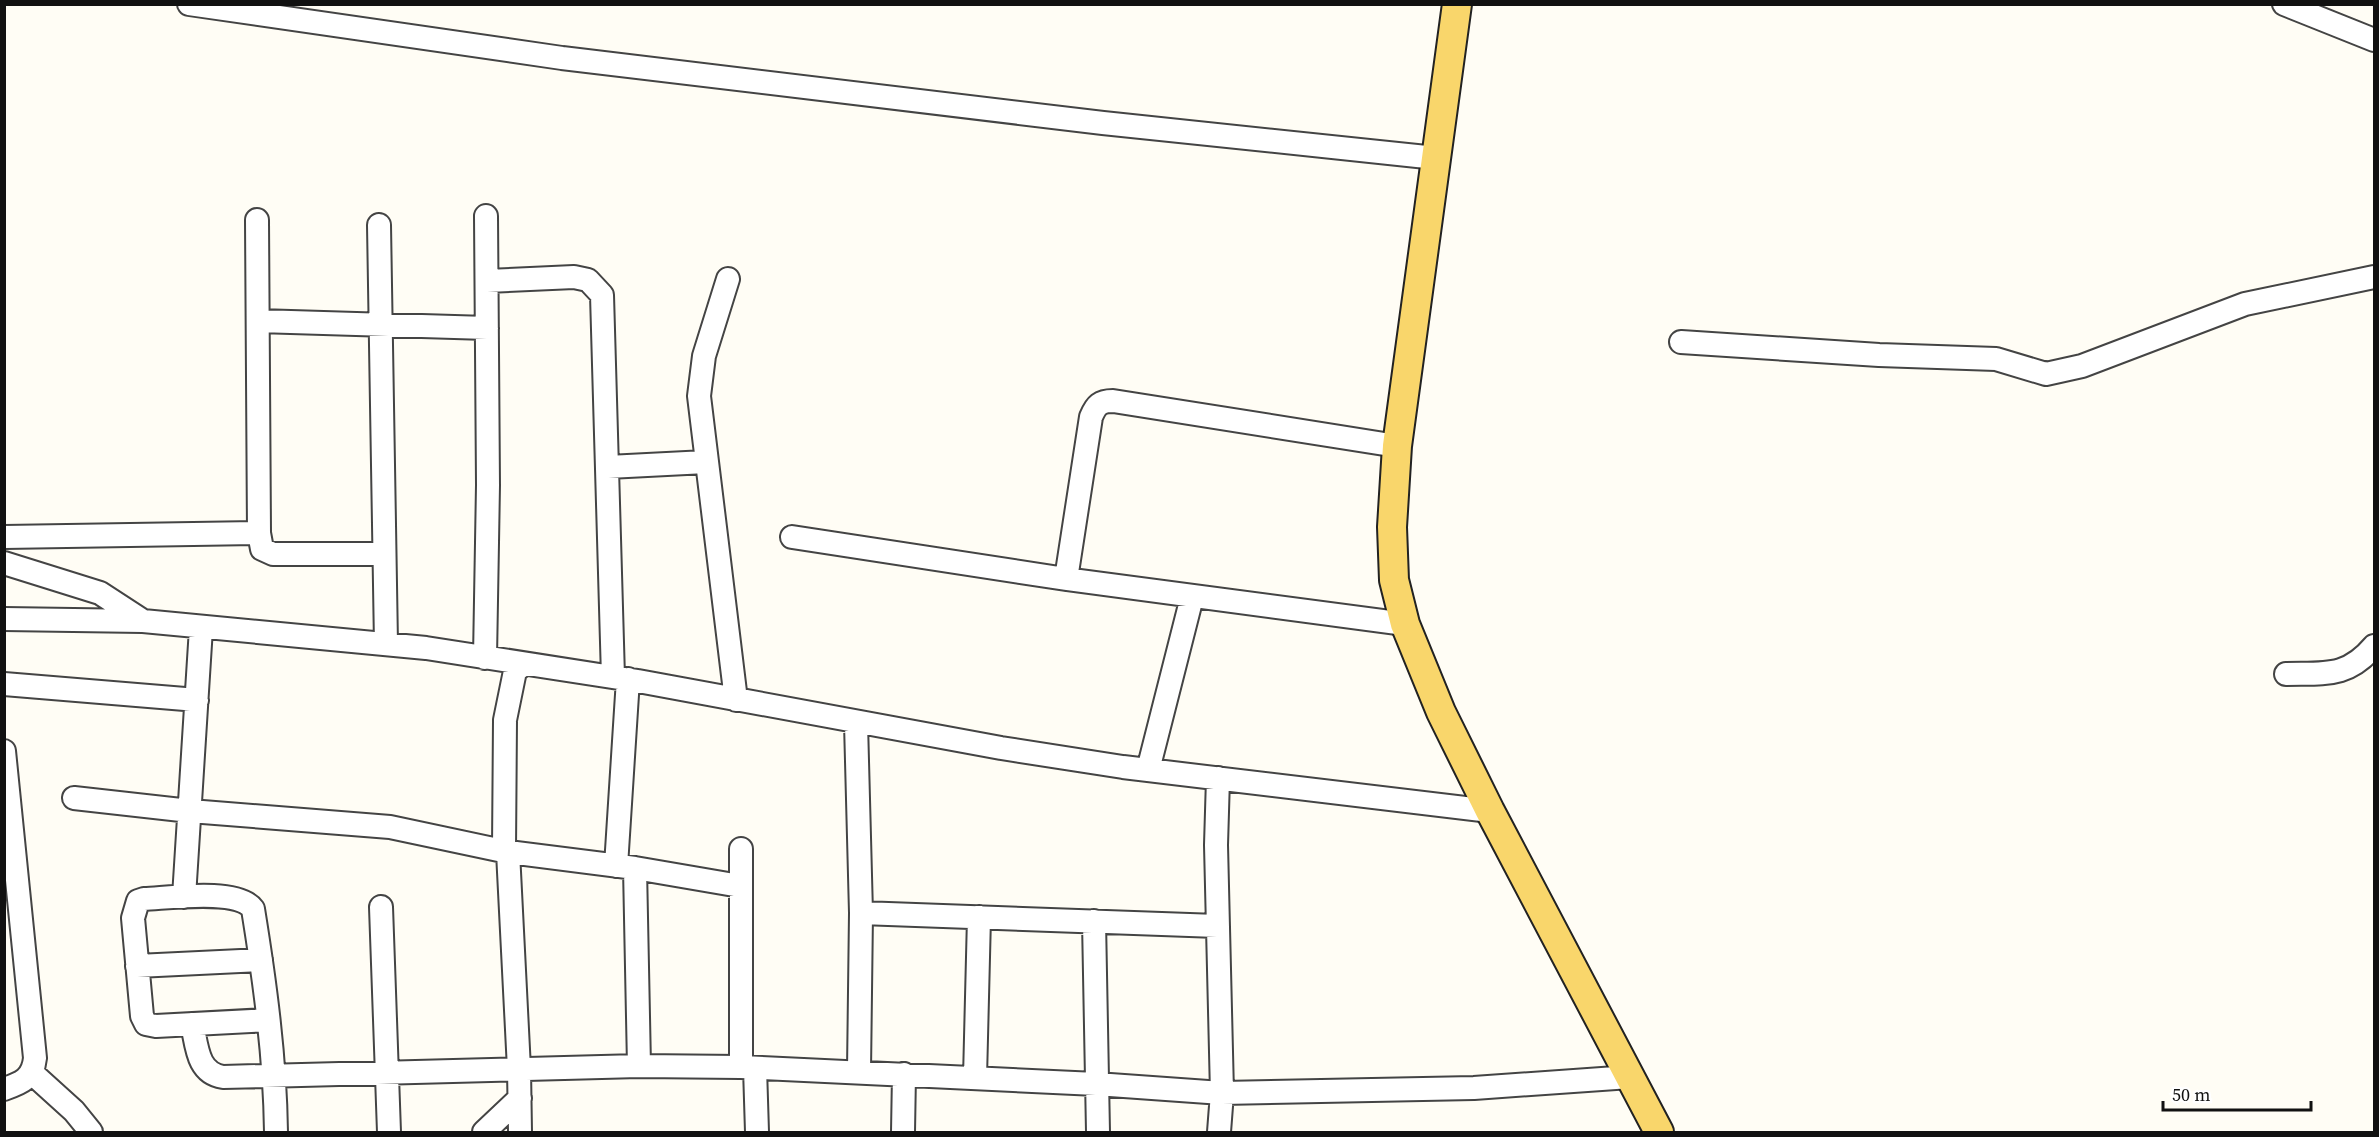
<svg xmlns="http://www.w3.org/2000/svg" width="2379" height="1137" font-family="'Source Serif 4',serif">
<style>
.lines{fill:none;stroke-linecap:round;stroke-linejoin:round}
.minor-casing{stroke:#444;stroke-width:26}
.major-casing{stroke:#222;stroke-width:32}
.minor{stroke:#fff;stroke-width:22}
.major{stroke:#f9d66b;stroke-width:28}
</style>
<rect width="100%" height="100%" fill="#fffdf5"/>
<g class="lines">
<g class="minor-casing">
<path id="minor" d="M189 4 562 58 1103 123 1436 158
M2284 4 2374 40
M257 220 259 533 262 549 273 554H384
M379 225 386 644
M728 279 704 356 699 396 736 700
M487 281 574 277 588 280 602 295 613 677
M258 321 487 328
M1681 342 1879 355 1996 359 2046 374 2082 366 2245 304 2374 277
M608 467 706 462
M4 537 259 533
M792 537 1066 579 1405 624
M4 563 100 593 143 621
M1066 579 1091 417C1096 405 1100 401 1113 401L1397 446
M4 619 143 621 426 648 638 681 1001 748 1123 767 1490 811
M485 658 488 485 486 216
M2286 674C2325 673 2347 678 2374 646
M4 684 197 700
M856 723 861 913 859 1071
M4 751 35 1058C33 1078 22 1083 4 1089
M1148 770 1192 597
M1218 778 1216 845 1222 1093 1219 1132
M74 798 190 811 390 827 508 852 635 868 740 886
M741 849V1067
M616 866 628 679
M635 868 639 1066
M184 897 201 628
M381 907 389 1132
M861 913 1217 926
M1094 921 1098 1132
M137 966 261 960
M268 1020 156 1026 146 1024 142 1016 133 918 138 901 144 899C169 898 238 888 253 909 265 983 275 1057 276 1132
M192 1024C197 1046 197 1073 223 1077L639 1066 741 1067 1096 1084 1222 1093 1474 1088 1630 1077
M755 1068 757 1132
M32 1073 74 1111 91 1132
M975 1078 979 917
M484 1132 520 1098
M520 1132 519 1069 508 852 504 850 505 720 515 671 524 664
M903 1132 904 1074"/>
</g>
<g class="major-casing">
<path id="major" d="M1457 4 1397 446 1392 527 1394 580 1405 624 1441 712 1490 811 1659 1132"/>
</g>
<use href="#minor" class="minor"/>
<use href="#major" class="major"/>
</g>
<rect width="2379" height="1137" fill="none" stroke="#111111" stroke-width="12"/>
<path d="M2163 1101v9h148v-9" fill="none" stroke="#111111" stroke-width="3"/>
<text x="2172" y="1101" font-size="18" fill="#111111" stroke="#ffffff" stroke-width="4.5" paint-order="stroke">50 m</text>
</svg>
